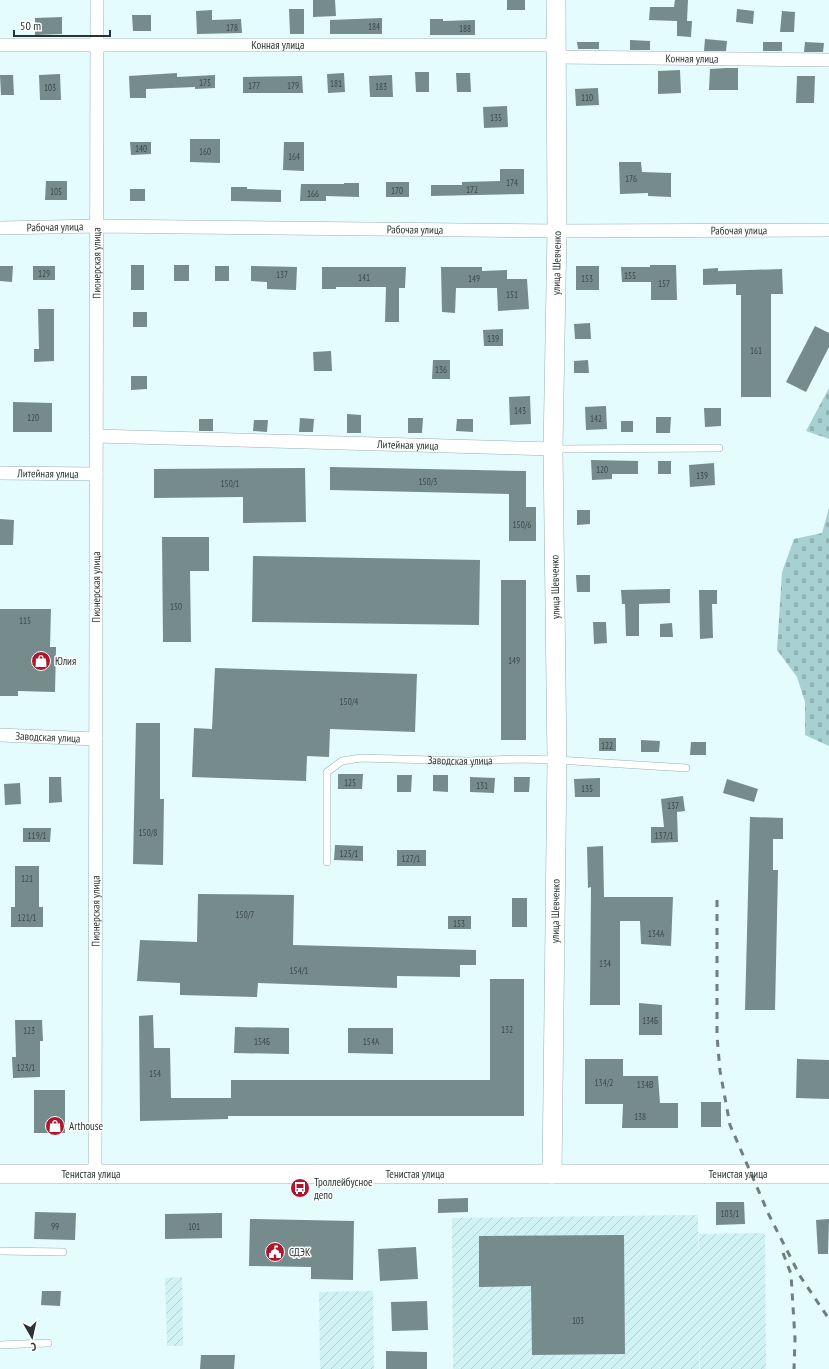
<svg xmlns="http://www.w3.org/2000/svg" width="829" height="1369" font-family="'PT Sans Narrow',sans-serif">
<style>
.industrial{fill:url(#industrial-furrows)}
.cemetery{fill:url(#cemetery-stones)}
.building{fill:#758b8c}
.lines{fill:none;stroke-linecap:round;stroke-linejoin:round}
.lane-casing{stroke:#99b0b1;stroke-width:8}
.street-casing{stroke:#99b0b1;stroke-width:14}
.secondary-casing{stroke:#99b0b1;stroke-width:20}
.lane{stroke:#fff;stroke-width:7}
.street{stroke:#fff;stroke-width:13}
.secondary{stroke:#fff;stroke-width:19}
.rail{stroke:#707e7f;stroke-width:3;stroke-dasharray:7 7;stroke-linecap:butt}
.labels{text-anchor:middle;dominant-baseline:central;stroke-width:3;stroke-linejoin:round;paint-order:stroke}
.number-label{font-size:9px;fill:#3d4949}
.street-label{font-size:11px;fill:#2a3333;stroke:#fff}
.poi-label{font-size:11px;fill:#2a3333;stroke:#fff;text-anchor:start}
</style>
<defs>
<pattern id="industrial-furrows" width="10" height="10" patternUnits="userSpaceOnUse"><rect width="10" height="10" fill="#d1f2f4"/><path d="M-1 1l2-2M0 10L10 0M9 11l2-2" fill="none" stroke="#b4d0d2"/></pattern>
<pattern id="cemetery-stones" width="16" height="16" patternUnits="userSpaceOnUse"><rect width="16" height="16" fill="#a6d0d2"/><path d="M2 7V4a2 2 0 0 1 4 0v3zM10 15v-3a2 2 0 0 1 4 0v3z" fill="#8fb3b5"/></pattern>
</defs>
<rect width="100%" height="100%" fill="#e4fcfd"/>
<path class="industrial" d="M698 1215V1256L699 1234 765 1233 766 1369H700L699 1331V1369H453L452 1218Z
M182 1277 183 1346H167L165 1278Z
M373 1291 374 1369H320L319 1292Z"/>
<path class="cemetery" d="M829 388V439L806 431Z
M829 508V746L805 735V702L797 677 777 650 782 572 794 539 822 533Z"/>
<path class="building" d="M313 0H335L336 16 313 17Z
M507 0H525V10H507Z
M675 0H688L687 21H692L691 37 677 36V21L649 20 650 7H674Z
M289 9H304V34H290Z
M737 9 754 11 753 24 736 22Z
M212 10V20L241 19 242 33 197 34 196 11Z
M782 11 795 12 794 32H780Z
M132 15H151V31H133Z
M62 17V34L35 35V18Z
M382 18V34H330V20Z
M430 19H443V21L475 20V35H430Z
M705 39 727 41 726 51H704Z
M630 40 650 41V50H630Z
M577 42H599V49H578Z
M763 42H782V51H763Z
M805 42 824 43 823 52H804Z
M726 68H738V90H709L710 69Z
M680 70 681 93 658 94V71Z
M415 72H429V92H416Z
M177 73V77L215 75V88L195 89V87L146 89V98H130L129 76Z
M344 73 345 92 328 93 327 74Z
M456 73H470L471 92H457Z
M60 74 61 100H40L39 75Z
M0 75H13L14 95H1Z
M392 75 393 97H370L369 76Z
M302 76 303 93H243V77Z
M797 76H815L814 103H796Z
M598 88 599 105 576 106 575 89Z
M507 106 508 127 484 128 483 107Z
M190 139H220V163L190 162Z
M130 142H151V154L131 155Z
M284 142H304V171L283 170Z
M619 162H641L642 172 671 173V197L648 196V193L620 194Z
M500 169H524V194L431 196V185H462V182L500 181Z
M46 181H67V200H45Z
M386 182H409V197H386Z
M344 183H359V197L326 196V201H300L301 184H344Z
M231 187H247V189L281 190V202L231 201Z
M130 189H145V201H130Z
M131 265H144V290H131Z
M174 265H189V281H174Z
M650 265H676L677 300H651V282H622L621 267H650Z
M0 266H13L12 282 0 281Z
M33 266H55V280H33Z
M215 266H229V281H215Z
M251 266 297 267 296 290 267 289V282L251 281Z
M576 266H599V290H576Z
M322 267H406L405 288H399V322H385L386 287H336V289H322Z
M441 267H482V271L507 270V279H527L529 309 498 311 497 288H456L455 313 442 312Z
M718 268V271L782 269 783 294H771V397H741V295H736V284L703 285V269Z
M38 309H54V361L34 362V349H39Z
M133 312H147V327H133Z
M590 323 591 339H575L574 324Z
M815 326 829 333V347L806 392 786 382Z
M503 329V346H484L483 330Z
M331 351 332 371H314L313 352Z
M433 360H450V379H432Z
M588 360 589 373H574V361Z
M131 376H147V389L131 390Z
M530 396 531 424 510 425 509 397Z
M13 402 52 403V432H13Z
M606 406 607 429 586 430 585 407Z
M704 408H721V426L705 427Z
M347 414 361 415V433H347Z
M656 417H671L670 433H656Z
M300 418 314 419 313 432H299Z
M408 418H423L422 433H408Z
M199 419H213V431H199Z
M457 419H473V432L456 431Z
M254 420H268L267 432 253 431Z
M621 421H633V432H621Z
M591 460 638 461V474H612V479L592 480Z
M658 461H671V474H658Z
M714 463 715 485 690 487 689 465Z
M330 467 526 471V507H536V541H509V494L330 490Z
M305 468 306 522 243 523V497L154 498V469Z
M577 510H590V524L577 525Z
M0 519 14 520 13 545H0Z
M162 537H209V571H190L191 642H163Z
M253 556 480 560 479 625 252 622Z
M576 575H590V592H577Z
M501 580H526V740H501Z
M670 589V603L639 604V636H626L625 604H622L621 590Z
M699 590H717V604H712L713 638 700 639Z
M0 609H51L50 647H56L55 692 18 691V696H0Z
M593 622H606L607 643 594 644Z
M672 623 673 637H660V624Z
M215 668 417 674 415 732 330 729 329 757 307 756 306 781 192 777 194 728 212 729Z
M136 723H160V799H164L163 865 133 864Z
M599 738H616V751H599Z
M641 740 660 741 659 752H641Z
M691 742H706V755H690Z
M338 774H363L362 789H338Z
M397 775H412L411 792H397Z
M433 775H448V792L433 791Z
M49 777H61L62 802 49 803Z
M470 777 495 778 494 793 470 792Z
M514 777H530L529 792H514Z
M600 778V797H575L574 779Z
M727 779 758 789 754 802 723 793Z
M20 783 21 804 5 805 4 784Z
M683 796 685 811 677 812 678 842 651 843V827H664L661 799Z
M750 817 783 818V839H773V870H778L775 1010H745Z
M23 828H51L50 842H23Z
M335 845 363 846V861L334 860Z
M603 846 604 897H673L671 946 641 944 640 921H620V1005H590L591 887 588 888 587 847Z
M397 850H426V866H397Z
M15 866H39V907H43V927H11V907H15Z
M198 894 294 895 293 945 476 950V965H460V977L397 976V988L258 983 257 997 180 995V983L137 981 140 940 197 942Z
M512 898H527V927H512Z
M448 916H471V929H448Z
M490 979H524V1116H228V1119L140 1121 139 1016 153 1015 154 1048H170L171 1098H231V1080H490Z
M639 1003 662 1005V1035H639Z
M15 1020H42L43 1041H40V1077L13 1078 12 1057H16Z
M235 1027 289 1028V1054L234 1053Z
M348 1028H393V1054L348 1053Z
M585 1059H623V1076H658L660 1103H678V1128H622L623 1104H585Z
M797 1059 829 1060V1099L796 1098Z
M34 1090H65V1133H34Z
M701 1102H721V1127H701Z
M468 1198V1212L438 1213V1199Z
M716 1202H744L745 1224 716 1225Z
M35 1212 76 1213 75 1240 34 1239Z
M222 1213V1238L165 1239V1214Z
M250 1219 354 1221 353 1280 311 1279V1267L249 1266Z
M829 1219 828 1254H818L816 1220Z
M624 1235 625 1354 532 1355 531 1286 479 1287V1236Z
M416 1247 418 1279 380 1281 378 1249Z
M42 1291H61L60 1306 41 1305Z
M427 1301 428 1330 392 1331 391 1302Z
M386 1351 427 1352V1369H386Z
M201 1355H235L234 1369H200Z"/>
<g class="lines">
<g class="lane-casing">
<g id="lane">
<path d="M553 449 719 448"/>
<path id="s1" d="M327 862V772L342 761 361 758 468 761 518 759 557 760 686 768"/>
<path d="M0 1251 63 1252"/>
<path d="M0 1345 48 1343"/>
</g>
</g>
<g class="street-casing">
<g id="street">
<path id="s2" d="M0 45H556"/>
<path id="s3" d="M556 57 829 60"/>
<path id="s4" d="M0 228 97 226 557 231 829 230"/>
<path id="s5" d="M96 436 553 449"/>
<path id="s6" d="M0 473 96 474"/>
<path id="s7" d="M0 735 96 739"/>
<path id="s8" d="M95 1174 97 0"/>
</g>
</g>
<g class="secondary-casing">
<g id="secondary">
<path id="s9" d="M0 1174H829"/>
<path id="s10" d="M552 1174 557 760 553 449 557 231 556 0"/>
</g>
</g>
<use href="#lane" class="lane"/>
<use href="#street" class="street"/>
<use href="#secondary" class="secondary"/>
<path class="rail" d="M717 900V1036L720 1071 730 1125 769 1215 800 1276 829 1319
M783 1253 791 1274 795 1339 794 1369"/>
</g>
<defs>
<g id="shop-disc" transform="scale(1)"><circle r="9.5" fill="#ac172f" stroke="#fff"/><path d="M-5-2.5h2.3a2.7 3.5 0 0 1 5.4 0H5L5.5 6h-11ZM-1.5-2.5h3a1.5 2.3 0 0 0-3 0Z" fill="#fff"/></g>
<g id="bus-disc" transform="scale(1)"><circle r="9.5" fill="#ac172f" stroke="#fff"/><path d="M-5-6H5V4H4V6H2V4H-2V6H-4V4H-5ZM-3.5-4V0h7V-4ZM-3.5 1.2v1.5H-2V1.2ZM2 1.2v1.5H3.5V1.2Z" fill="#fff"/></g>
<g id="civic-disc" transform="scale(1)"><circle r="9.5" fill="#ac172f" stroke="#fff"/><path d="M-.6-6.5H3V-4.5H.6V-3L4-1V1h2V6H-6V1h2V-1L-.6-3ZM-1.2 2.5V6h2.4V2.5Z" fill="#fff"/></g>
</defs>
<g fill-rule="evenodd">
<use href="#shop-disc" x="41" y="661"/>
<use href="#shop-disc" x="55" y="1126"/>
<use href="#bus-disc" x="300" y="1188"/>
<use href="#civic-disc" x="275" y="1252"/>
</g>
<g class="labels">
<g class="number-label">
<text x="374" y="26">184</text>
<text x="232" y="27">178</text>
<text x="465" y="28">188</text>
<text x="205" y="82">175</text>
<text x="336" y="83">181</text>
<text x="254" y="85">177</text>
<text x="293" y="85">179</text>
<text x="381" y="86">183</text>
<text x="50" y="87">103</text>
<text x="587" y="97">110</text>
<text x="496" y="117">135</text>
<text x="141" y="148">140</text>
<text x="205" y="151">160</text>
<text x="294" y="156">164</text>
<text x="631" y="178">176</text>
<text x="512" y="182">174</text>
<text x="472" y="189">172</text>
<text x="397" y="190">170</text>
<text x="56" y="191">105</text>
<text x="313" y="193">166</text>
<text x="44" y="273">129</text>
<text x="282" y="274">137</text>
<text x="630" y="275">155</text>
<text x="364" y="277">141</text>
<text x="474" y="278">149</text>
<text x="587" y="278">153</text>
<text x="664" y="283">157</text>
<text x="512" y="294">151</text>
<text x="493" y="338">139</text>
<text x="756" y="350">161</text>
<text x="441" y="369">136</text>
<text x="520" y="410">143</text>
<text x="33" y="417">120</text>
<text x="596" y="418">142</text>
<text x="602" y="469">120</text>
<text x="702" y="475">139</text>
<text x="428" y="481">150/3</text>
<text x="230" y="483">150/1</text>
<text x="522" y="524">150/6</text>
<text x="176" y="606">150</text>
<text x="25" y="620">115</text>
<text x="514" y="660">149</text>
<text x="349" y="701">150/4</text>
<text x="607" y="745">122</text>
<text x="350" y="782">125</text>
<text x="482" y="785">131</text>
<text x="587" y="788">135</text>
<text x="673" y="805">137</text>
<text x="148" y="832">150/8</text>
<text x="37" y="835">119/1</text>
<text x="664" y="835">137/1</text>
<text x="349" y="853">125/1</text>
<text x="411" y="858">127/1</text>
<text x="27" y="878">121</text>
<text x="245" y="914">150/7</text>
<text x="27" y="917">121/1</text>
<text x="459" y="923">153</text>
<text x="656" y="933">134А</text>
<text x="605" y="963">134</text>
<text x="299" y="970">154/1</text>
<text x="650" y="1020">134Б</text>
<text x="507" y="1029">132</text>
<text x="29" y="1030">123</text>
<text x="262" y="1041">154Б</text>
<text x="371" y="1041">154А</text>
<text x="26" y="1067">123/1</text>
<text x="155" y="1073">154</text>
<text x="604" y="1082">134/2</text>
<text x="645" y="1084">134В</text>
<text x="640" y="1116">138</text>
<text x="730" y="1213">103/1</text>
<text x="55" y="1226">99</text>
<text x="194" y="1226">101</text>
<text x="578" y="1320">103</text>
</g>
<g class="street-label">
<text stroke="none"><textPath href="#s2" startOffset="278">Конная улица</textPath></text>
<text stroke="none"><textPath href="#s3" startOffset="136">Конная улица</textPath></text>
<text stroke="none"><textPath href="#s4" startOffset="55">Рабочая улица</textPath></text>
<text stroke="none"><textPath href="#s4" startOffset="415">Рабочая улица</textPath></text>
<text stroke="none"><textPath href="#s4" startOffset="739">Рабочая улица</textPath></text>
<text stroke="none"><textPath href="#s8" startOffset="911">Пионерская улица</textPath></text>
<text stroke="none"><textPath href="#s10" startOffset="911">улица Шевченко</textPath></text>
<text stroke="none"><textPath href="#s5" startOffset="312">Литейная улица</textPath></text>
<text stroke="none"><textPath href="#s6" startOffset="48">Литейная улица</textPath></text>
<text stroke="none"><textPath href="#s8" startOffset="587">Пионерская улица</textPath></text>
<text transform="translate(555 587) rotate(-91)">улица Шевченко</text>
<text stroke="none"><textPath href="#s7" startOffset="48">Заводская улица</textPath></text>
<text stroke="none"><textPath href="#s1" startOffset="227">Заводская улица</textPath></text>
<text stroke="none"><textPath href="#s8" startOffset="263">Пионерская улица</textPath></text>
<text stroke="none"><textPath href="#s10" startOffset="263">улица Шевченко</textPath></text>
<text stroke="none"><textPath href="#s9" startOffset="91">Тенистая улица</textPath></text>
<text stroke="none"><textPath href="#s9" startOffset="415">Тенистая улица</textPath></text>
<text stroke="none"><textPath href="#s9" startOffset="738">Тенистая улица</textPath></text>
</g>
<g class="poi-label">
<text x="55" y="661">Юлия</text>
<text x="69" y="1126">Arthouse</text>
<text x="314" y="1182">Троллейбусное<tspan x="314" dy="13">депо</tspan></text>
<text x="289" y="1252">СДЭК</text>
</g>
</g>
<g transform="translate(32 1337) rotate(171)" stroke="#ffffff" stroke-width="3" paint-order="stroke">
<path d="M0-3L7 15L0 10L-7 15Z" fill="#2a3333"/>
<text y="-6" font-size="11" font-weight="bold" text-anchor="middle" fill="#2a3333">С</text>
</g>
<path d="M14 30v6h96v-6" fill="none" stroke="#2a3333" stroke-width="2"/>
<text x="20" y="30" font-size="12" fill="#2a3333" stroke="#ffffff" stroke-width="3" paint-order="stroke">50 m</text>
</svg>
